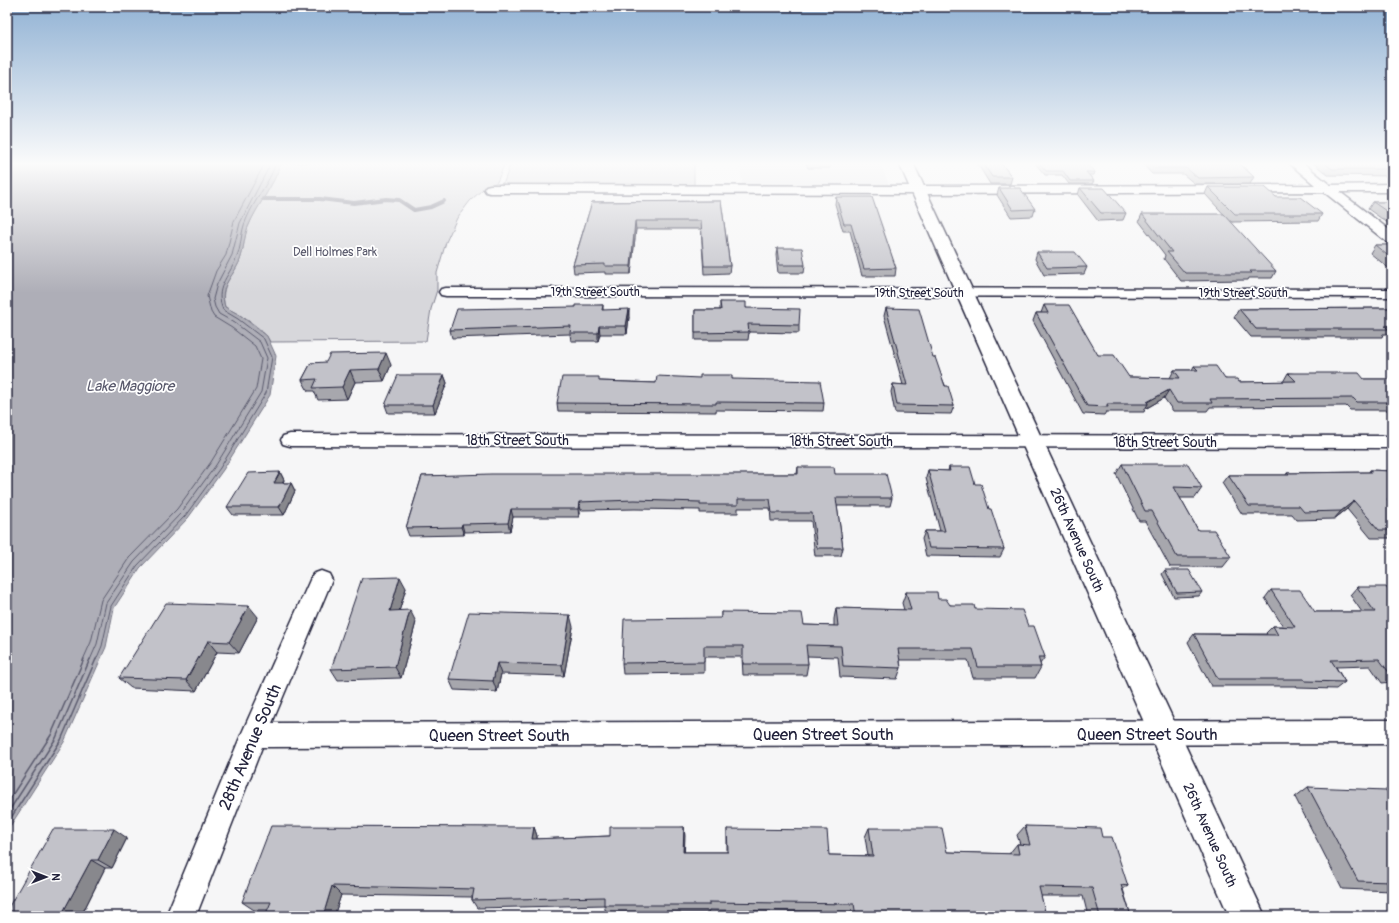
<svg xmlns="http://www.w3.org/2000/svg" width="1399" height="923" font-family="Pangolin,sans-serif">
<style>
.built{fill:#e6e6e9}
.green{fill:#d7d7db;stroke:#7c7c8b}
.water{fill:#aeaeb7;stroke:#767685}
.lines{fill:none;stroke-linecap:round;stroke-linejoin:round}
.shore-far1{stroke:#5a5a6d;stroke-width:1}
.shore{stroke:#5a5a6d;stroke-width:1.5}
.stream{stroke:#767685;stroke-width:4}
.street-casing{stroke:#22223b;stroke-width:3}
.secondary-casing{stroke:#22223b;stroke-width:3}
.street{fill:#fff;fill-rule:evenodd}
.secondary{fill:#fff;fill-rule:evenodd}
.wall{fill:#a7a7ad;stroke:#22223b}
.shaded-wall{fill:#88888d;stroke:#22223b}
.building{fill:#c2c2c9;stroke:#22223b}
.labels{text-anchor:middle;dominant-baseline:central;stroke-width:3.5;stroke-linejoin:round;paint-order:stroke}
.far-park-label{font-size:12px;fill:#58586b;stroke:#fff}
.far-street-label{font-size:12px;fill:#22223b;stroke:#fff}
.street-label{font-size:14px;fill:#22223b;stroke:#fff}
.water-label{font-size:15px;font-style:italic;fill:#5a5a6d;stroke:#fff}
.near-street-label{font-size:17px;fill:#22223b;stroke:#fff}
</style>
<rect width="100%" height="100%" fill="#f6f6f7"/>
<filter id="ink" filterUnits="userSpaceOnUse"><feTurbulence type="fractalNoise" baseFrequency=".025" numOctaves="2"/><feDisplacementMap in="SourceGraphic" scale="8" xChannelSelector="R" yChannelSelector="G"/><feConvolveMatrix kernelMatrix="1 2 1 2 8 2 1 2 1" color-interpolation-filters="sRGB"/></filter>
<g filter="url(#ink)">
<path class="built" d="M740 163H880L889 185 742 184Z"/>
<path class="green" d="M281 163H505L497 182 483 189 470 201 457 218 446 242 437 273V290L431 309 426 341 270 342C264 328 238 314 225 307 219 284 233 278 240 260 244 249 244 236 248 227 257 205 274 186 281 163Z
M511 163H694V186L498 185 504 182Z"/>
<path class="water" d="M7 163H281C274 186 257 205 248 227 244 236 244 249 240 260 233 278 218 285 225 307L240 315 267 336 276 356 270 395 223 470 188 518 140 568 114 608 106 647 64 742 7 831Z"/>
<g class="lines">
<path class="shore-far1" d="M83 660 91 642 101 600 129 558 177 509 211 462 256 389 261 359 255 346 232 328 214 317 211 312 207 296 216 271 226 255 234 221 265 163
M90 660 97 644 106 603 134 562 181 513 216 465 261 392 267 358 260 342 235 323 219 314 215 307 213 299 217 284 232 255 240 223 271 163
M96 660 102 646 111 606 137 566 185 516 220 468 266 393 272 357 264 339 238 319 223 310C214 288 228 278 236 259 242 247 240 233 246 220 254 200 269 184 276 163"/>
<path class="shore" d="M7 803 51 735 84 659
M7 814 56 738 90 659
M7 824 61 740 96 659"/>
<path class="stream" d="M263 199H320L354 203 386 199 399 200 414 210 431 207 444 201"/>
<g class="street-casing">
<path id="street" d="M1289 163H1303L1330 185 1392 184V192H1340L1392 232V243L1387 242 1324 192 918 194 490 193 486 192 484 189 486 186 490 185 918 186 1315 185Z
M446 288 1392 289V297L446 296 441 295 439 292 441 289Z
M290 434 1392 436V448L290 446 283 444 281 440 283 436Z
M321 571 329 574 332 580 272 723 1392 720V744L262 747 196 916H166L241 735 310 580 313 574Z"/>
</g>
<g class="secondary-casing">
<path id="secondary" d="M899 163H913L1265 916H1229Z"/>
</g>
<use href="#street" class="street"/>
<use href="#secondary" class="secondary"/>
</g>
<path class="wall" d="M806 163H831L830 168H808Z
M977 163H1001L1012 177 1010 184H990Z
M1035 163H1087L1095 172 1094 175H1089L1094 181 1092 184H1069L1062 175H1045Z
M1142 163H1239L1254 177 1250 184H1195L1183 174H1152Z
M1313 163H1392V176L1328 175Z
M1208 187 1276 197 1322 214 1318 221 1231 222 1205 194Z
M999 188 1035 209 1033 216 1011 217 997 195Z
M1080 188 1126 213 1123 220 1098 221 1078 195Z
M836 197 896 268 895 276H862L850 231H843L835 204Z
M721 201 730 266 729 273 704 274 701 229H636L631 274H605V272L574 273 573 265 592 202Z
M1373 202H1392V226L1368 209Z
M1142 214 1276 271 1272 278H1249L1248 280 1181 281 1164 259 1165 255 1139 221Z
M1375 245H1392V271L1370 253Z
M777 248 805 265 804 273H778L776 255Z
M1037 252 1087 267 1084 274 1044 275 1035 259Z
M720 302 746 308 799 325V333L749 332 748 340H695V310H720Z
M603 305V310L629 317 627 334H600L598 341H571L570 334 452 338 450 330 576 307Z
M1044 305 1098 355 1129 377 1170 378 1174 370H1192L1194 366 1225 379 1239 382H1283L1288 373 1364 379H1392V410H1350L1346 406 1210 407 1207 411H1173L1164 398 1145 409 1144 412H1106L1104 415 1083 414 1033 321 1036 313H1041Z
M886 308 933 357 954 406 951 414 895 413 891 392 893 384 903 385 884 316Z
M1392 308V334H1383L1382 337H1251L1234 317 1239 309Z
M311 363 391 365 384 381 355 382 347 399 318 400 314 391H308L302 380Z
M444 375 447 383 435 413H388L385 405Z
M732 379 824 403 823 411 716 410V412L558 411 557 403 600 381 656 383Z
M1122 464 1202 488 1195 498H1180L1198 530 1231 557 1223 567H1170L1145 521H1139L1116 474Z
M798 467 835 474 892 498 890 506H837L843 548 841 556H815L811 521H771L770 508H738V513H700V510L635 509 581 510 579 517H513L510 531 464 532V535L409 536 406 528 422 476 797 474Z
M949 467 975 484 989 509 1004 549 1000 557 926 556 922 539 925 531H940L926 478 928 470 948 471Z
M1370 470 1392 471V538H1371L1347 509 1334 519 1297 520 1292 514H1242L1222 483 1228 475H1286L1287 473 1369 472Z
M280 472 284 480 283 483H291L295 491 284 515H233L227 507Z
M1165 570 1202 592 1199 596 1174 597 1162 574Z
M1357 587 1392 595V682L1382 683 1370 666 1336 667 1345 682 1336 689 1297 688 1296 686H1211L1188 642 1194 634H1267L1266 633 1273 626H1283L1265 598 1271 590 1315 612H1362L1350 595Z
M406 588 399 611 416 622 401 678 338 680 331 669Z
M906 592 938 599 950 605 975 609 1028 626 1045 657 1040 664 1041 667 1035 678H973L968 660H900L901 668 897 679 840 677 838 657 807 656 808 664 806 675H743L742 657H704V673L623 674 622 663 721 618V612L804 625 834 626V619L836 608 904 610 902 603Z
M258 617 239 653 217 652 196 691 131 688 119 678Z
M573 627 564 676 501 674 497 692 454 690 449 679Z
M1308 787 1392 800V891L1342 889 1295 797Z
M1025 826 1102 837 1128 886 1123 889 1131 916H1088L1083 896H1041L1046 916H851V912L709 910V913H606L604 905 477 908 472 900V897L341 895 334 916H265L268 910H254L242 902 534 827 537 836V839L610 836 684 827V852H727V829L829 855 868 856 865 837 869 828 947 852 1009 854 1017 844H1020L1017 835Z
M127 838 112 868H105L83 912 7 910Z"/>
<path class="shaded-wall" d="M635 221 636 229 631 274V266Z
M629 309V317L627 334 626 326Z
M599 326 600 334 598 341V333Z
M386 353 391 365 384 381 379 369Z
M350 370 355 382 347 399 342 387Z
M444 375 447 383 435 413 433 405Z
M1169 390 1164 398 1145 409 1148 404 1147 402Z
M280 472 284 480 279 491 274 483Z
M291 483 295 491 284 515 279 507Z
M1354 501 1347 509 1334 519 1341 511Z
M579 502 581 510 579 517 578 509Z
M511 509 513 517 510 531 508 523Z
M462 524 464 532V535L461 527Z
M400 577 406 588 396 622 390 611Z
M249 606 258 617 239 653 229 642Z
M410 610 416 622 401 678 395 667Z
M570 615 573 627 564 676 562 665Z
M208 641 217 652 196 691 186 680Z
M497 663 501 674 497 692 493 681Z
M534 827 537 836 536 848 532 839Z
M684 827 685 836 684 861 683 852Z
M114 829 127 838 112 868 98 860Z
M91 860 105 868 81 916 63 912Z
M332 886 341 895 334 916H323Z
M96 912 105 916H94Z"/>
<path class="building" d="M983 163H1001L1012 177H992Z
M1039 163H1087L1095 172H1086L1094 181H1070L1063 171H1046Z
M1150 163H1239L1254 177 1198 178 1186 168H1154Z
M1325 163H1392V169H1332Z
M1208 187H1265L1276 197H1300L1322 214H1235Z
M999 188H1020L1035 209 1013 210Z
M1080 188H1104L1126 213H1101Z
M836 197H872L896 268 864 269 851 224H844Z
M721 201 730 266H704L701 221H635L631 266H605V264L573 265 592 202Z
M1373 202H1392V215Z
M1142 214H1224L1276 271H1250L1252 273H1185L1167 252H1172Z
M1375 245H1392V259Z
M777 248H802L805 265H779Z
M1037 252H1075L1087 267 1047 268Z
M720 302H746V308L800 309 799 325 748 324 749 332 695 333V310H721Z
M576 305H603L602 310 629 309 626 326H599L598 333H570L571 326 450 330 457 309 576 307Z
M1044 305H1069L1098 355H1114L1129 377 1180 378 1174 370H1198L1194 366H1216L1225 379H1237L1239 382 1296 381 1288 373H1359L1364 379H1392V402H1357L1353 398 1210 399 1212 403H1177L1169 390 1147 402 1148 404H1107L1108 407 1087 406 1036 313H1048Z
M886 308 919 309 933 357H935L945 386H948L954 406 897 405 893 384 907 385Z
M1392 308V326H1385L1388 329H1256L1239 309Z
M386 353 379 369 350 370 342 387 313 388 317 379 302 380 311 363 326 362 330 354Z
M398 375H444L433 405H385Z
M700 375H732V379L820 381 824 403 716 402V404L557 403 562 377H599V381L656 383 657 376 700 378Z
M1122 464H1188L1202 488 1174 487 1198 530H1214L1231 557H1177L1152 511H1145Z
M798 467H834L835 474H886L892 498H836L843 548H817L812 513H772L770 499H738V505H700V502L634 500 579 502 578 509H511L508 523 462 524 461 527 406 528 422 476 491 474H798Z
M949 467H970L975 484H981L989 509H991L1004 549 929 548 925 531H945L928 470 950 471Z
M1370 470 1392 471V499H1387L1392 504V530H1379L1354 501 1341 511 1304 512 1299 506H1249L1228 475H1289L1287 473 1371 472Z
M280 472 274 483H291L279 507H227L248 473Z
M1165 570H1189L1202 592 1177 593Z
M400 577 390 611 410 610 395 667 331 669 362 578Z
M1357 587H1386L1392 595V675H1391L1379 659 1331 660 1345 682 1305 681 1304 679H1218L1194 634 1278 635 1273 626 1295 627 1271 590H1300L1315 612H1375Z
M906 592H937L938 599H946L950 605H974L975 609 1022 610 1028 626H1034L1045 657H1038L1041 667H978L973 649H898L901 668 843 666 841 646 806 645 808 664H743V646H704V662L622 663 624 619 721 618V612L802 613 804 625 838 626 836 608 911 610Z
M166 603 249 606 229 642 208 641 186 680 119 678Z
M469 612 570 615 562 665 497 663 493 681 449 679Z
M1308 787 1386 790 1392 800V882L1358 881Z
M271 826 534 827 532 839 610 836V827H684L683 852H728L727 829 827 830 829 855 873 856 869 828H942L947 852 1019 854 1017 844 1030 845 1025 826 1100 828 1102 837H1112L1128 886 1121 885 1131 916H1100L1092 888 1039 887 1046 916H856L854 904 709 902V905H604V897L472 900 474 889 332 886 323 916H265L271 902H242Z
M53 829H114L98 860H91L63 912H96L94 916H7V910Z"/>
</g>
<linearGradient id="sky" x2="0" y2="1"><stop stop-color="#91b2d4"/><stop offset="0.56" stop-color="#fbfbfb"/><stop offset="1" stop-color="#fbfbfb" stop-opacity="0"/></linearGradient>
<rect width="1399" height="293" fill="url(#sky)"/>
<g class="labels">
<g class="far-park-label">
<text x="335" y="252">Dell Holmes Park</text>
</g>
<g class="far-street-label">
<text x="595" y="292">19th Street South</text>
<text x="919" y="293">19th Street South</text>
<text x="1243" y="293">19th Street South</text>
</g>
<g class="street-label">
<text x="517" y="440">18th Street South</text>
<text x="841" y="441">18th Street South</text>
<text x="1165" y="442">18th Street South</text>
<text transform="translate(1077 540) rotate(66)">26th Avenue South</text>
<text transform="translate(1210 835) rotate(66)">26th Avenue South</text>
</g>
<g class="water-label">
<text x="130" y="386">Lake Maggiore</text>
</g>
<g class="near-street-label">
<text x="823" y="734">Queen Street South</text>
<text x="1147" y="734">Queen Street South</text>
<text x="499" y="735">Queen Street South</text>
<text transform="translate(250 747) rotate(-67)">28th Avenue South</text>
</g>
</g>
<rect width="1399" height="923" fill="none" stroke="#fff" stroke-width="24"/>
<rect x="12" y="12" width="1375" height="899" fill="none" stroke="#22223b" stroke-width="1.5" filter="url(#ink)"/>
<g transform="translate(46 877) rotate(90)" stroke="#ffffff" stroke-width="3" paint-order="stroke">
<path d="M0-3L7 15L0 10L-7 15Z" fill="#22223b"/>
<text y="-6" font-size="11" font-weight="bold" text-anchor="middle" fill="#22223b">N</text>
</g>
</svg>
